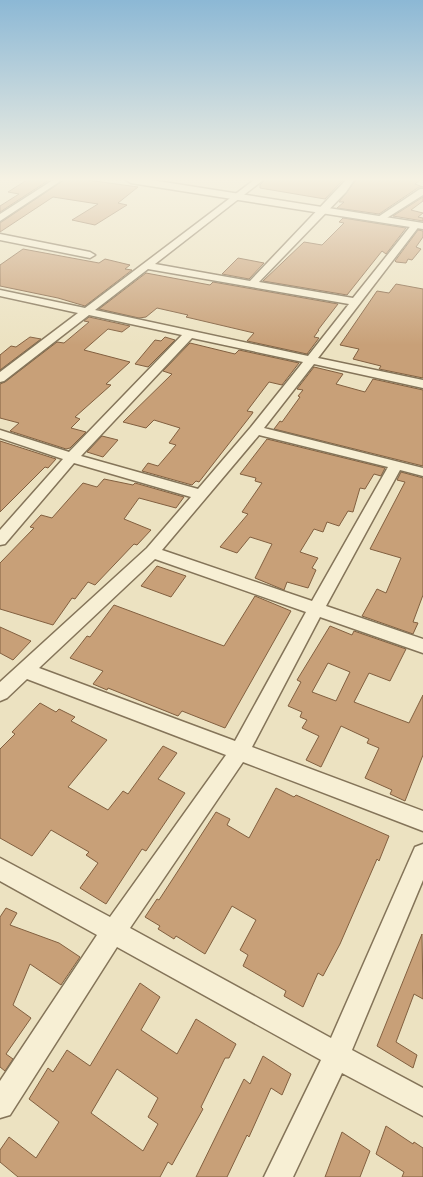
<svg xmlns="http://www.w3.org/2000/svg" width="423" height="1177" font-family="'Times New Roman',serif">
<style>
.building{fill:#c8a078;stroke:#826040;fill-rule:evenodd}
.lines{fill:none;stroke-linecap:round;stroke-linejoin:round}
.minor-casing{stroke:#847459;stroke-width:3}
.tertiary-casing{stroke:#847459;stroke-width:3}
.minor{fill:#f7efd4;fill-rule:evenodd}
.tertiary{fill:#f7efd4;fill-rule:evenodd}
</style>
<rect width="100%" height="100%" fill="#ece2c1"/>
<path class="building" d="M27 180H49L0 212V206L19 194 8 192Z
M64 180H87L138 187 118 203 127 205 95 225 72 220 98 204 53 197 0 232V223Z
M265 180H343L325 199 260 188V185Z
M356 180H420L415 184 423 187H419L379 214 337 208 344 202H339Z
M423 197V201L411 210 423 213 418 217 423 218V221L393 216Z
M343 218 406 228 386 254 382 251 347 295 263 281 304 242 322 245 344 223 339 222Z
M418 230 423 231V237L416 247 421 249 412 260 408 259 406 263 396 262 395 261Z
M23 249 99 263 105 259 130 265 125 269 132 270 85 306 58 298 0 286V265Z
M238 258 264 263 249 279 222 274Z
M146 273 210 285 213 282 338 304 318 330H319L314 337 319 338 307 354 247 341 254 333 186 317 188 315 157 308 146 317 139 318 99 309Z
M396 284 423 289V378L379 369 381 366 353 359 359 349 340 345 377 291 389 293Z
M89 317 130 326 122 332 108 329 84 350 130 362 106 384 111 385 75 417 80 419 71 428 86 432 70 448 66 449 10 431 19 423 0 418V384L5 382 57 342 64 343 89 322 84 321Z
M30 337 41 339 0 370V355L11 346 16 347Z
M165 337 175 340 148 367 135 364 155 340 161 341Z
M190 343 235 354 239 350 299 363 282 385 269 382 247 411 253 412 252 414 199 482 196 481 192 485 142 471 148 463 158 466 176 445 169 443 180 428 154 420 146 428 123 422 172 374 163 371Z
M314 367 343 374 336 384 365 392 373 379 423 390V466L274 429 280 421 282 422 300 397 298 396 303 390 297 389Z
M102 436 118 440 103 457 87 452Z
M267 439 385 468 381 476 374 474 365 489 360 488 353 512 348 511 339 526 327 522 323 532 314 529 300 552 318 558 312 568 316 570 308 588 287 582 284 590 255 578 272 544 250 537 237 553 220 547 248 514 242 512 262 483 255 481 256 478 240 474Z
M0 441 56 459 48 468 45 467 0 512Z
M401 472 423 478V595L413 622 418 623 413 634 362 616 377 589 386 593 401 558 370 549 405 482 397 480Z
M104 479 133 485 135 483 184 497 176 508 139 498 124 519 151 530 137 545 134 544 95 585 88 582 75 599 72 598 53 625 0 609V563L34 528 30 527 41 515 52 518 83 483 97 487Z
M157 566 186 576 171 597 141 586Z
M255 596 291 611 225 728 182 711 178 716 108 688 107 690 93 684 103 671 70 658 87 636 90 637 114 605 224 646Z
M330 626 352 635 354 631 406 649 390 681 369 673 354 702 409 723 423 695V755L405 801 390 794 392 790 365 778 379 748 367 743 369 739 341 726 321 767 306 760 319 736 302 728 307 720 300 717 302 712 288 706 301 682 297 680ZM328 663 350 672 336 701 312 692Z
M0 627 31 641 13 660 0 653Z
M40 703 56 712 59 709 75 717 71 721 107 740 68 787 108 810 123 791 128 794 163 746 177 753 158 779 185 793 146 851 142 849 106 904 80 888 98 863 86 855 89 852 51 830 32 856 0 838V749L15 734 12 732Z
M276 788 294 797 296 795 389 836 379 861 377 859 340 944 323 976 318 973 303 1007 284 996 286 991 243 966 248 955 240 950 256 920 232 906 205 954 176 936 174 939 158 929 160 926 145 917 157 899 159 900 174 877 216 812 230 819 227 825 249 838Z
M6 908 17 913 10 925 59 943 80 957 61 985 30 964 13 1005 31 1018 6 1054 13 1059 5 1071 0 1067V917Z
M422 934 423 999 414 994 396 1042 417 1055 413 1068 377 1046Z
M140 983 160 997 141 1030 177 1054 196 1019 236 1044 229 1058H225L201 1107 203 1109 172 1165 168 1162 160 1177H18L0 1162V1150L9 1137 36 1158 59 1122 29 1099 48 1068 53 1072 67 1050 90 1066ZM117 1069 158 1098 148 1117 158 1124 143 1151 91 1113Z
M263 1056 291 1074 282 1095 271 1088 249 1137 247 1135 227 1177H196L244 1079 250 1084Z
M386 1126 413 1144 414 1142 423 1148V1177H402L404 1172 376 1154Z
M342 1132 370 1151 360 1177H325Z"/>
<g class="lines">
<g class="minor-casing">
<path id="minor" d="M53 180H62L0 221V214Z
M254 180H263L155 264 250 281 346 180H354L346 192 259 282 353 298 413 223 420 225 318 358 423 380V388L314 364 264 428 423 468V476L400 470 326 606 423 639V653L320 617 252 747 423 811V831L243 762 130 928 331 1038 415 847 423 844V880L352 1050 423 1088V1116L342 1073 293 1177H264L321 1060 117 947 10 1115 0 1118V1081L97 935 0 881V858L110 917 226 755 27 679 7 698 0 701V682L147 548 191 497 74 463 5 544 0 545V530L63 459 0 438V430L69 452 182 335 89 315 4 381 0 382V372L78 313 0 296V290L85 308ZM148 269 349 304 308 356 95 310ZM192 338 303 362 251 427 198 489 81 456ZM259 435 388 467 312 601 162 550ZM155 559 306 612 235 741 39 668Z
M420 189H423V195L382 221 375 219Z
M0 234 90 252 95 255 90 258 0 240Z"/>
</g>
<g class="tertiary-casing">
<path id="tertiary" d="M126 180H151L423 223V229L131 183Z"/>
</g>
<use href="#minor" class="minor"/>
<use href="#tertiary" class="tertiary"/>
</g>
<linearGradient id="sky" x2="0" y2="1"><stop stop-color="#8cb8d5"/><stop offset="0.52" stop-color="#f6f2e3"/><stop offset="1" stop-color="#f6f2e3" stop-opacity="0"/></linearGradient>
<rect width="423" height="345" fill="url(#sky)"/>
</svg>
